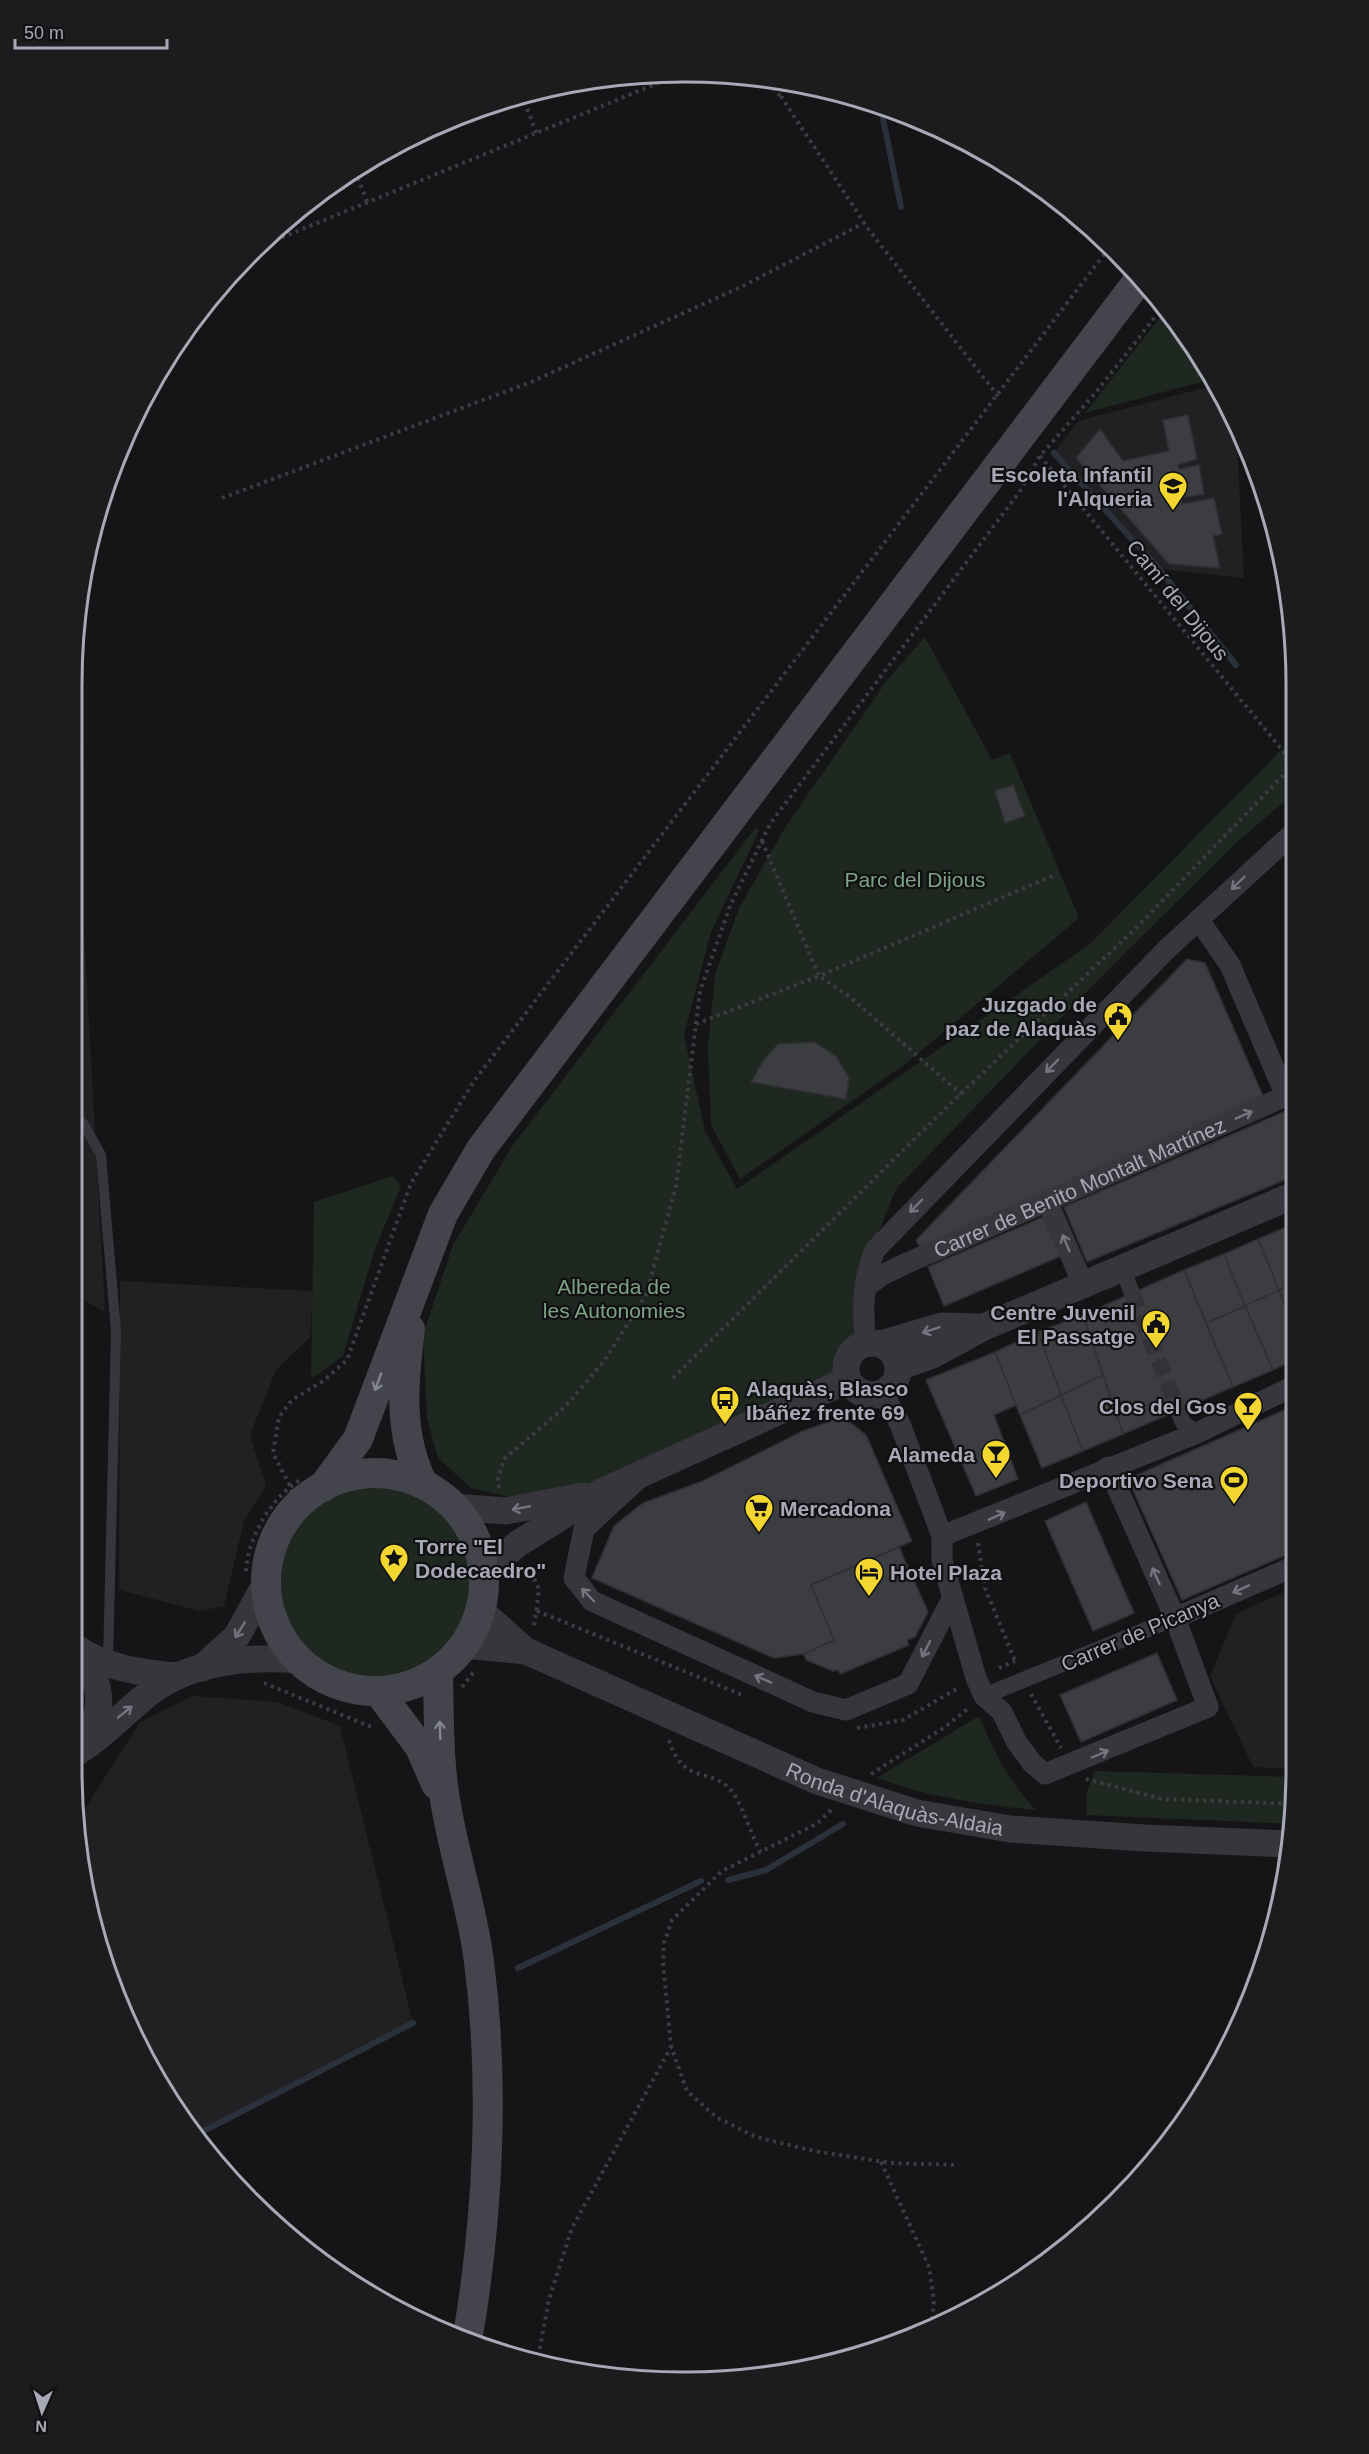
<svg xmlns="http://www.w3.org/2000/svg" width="1369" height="2454" font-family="Helvetica,sans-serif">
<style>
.built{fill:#212124}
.green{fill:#1f2721}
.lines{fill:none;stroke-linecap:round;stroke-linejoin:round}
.stream{stroke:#2b313b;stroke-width:6}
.building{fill:#3c3d41;stroke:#302f33;stroke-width:1.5}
.pedestrian-tunnel{stroke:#323337;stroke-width:16;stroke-dasharray:16 8;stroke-linecap:butt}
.path{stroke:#3c3d43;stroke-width:4;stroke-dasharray:3 4.5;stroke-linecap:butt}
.service{stroke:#36363c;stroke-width:10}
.pedestrian{stroke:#36363c;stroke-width:16}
.minor{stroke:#36363c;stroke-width:21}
.tertiary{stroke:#36363c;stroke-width:27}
.secondary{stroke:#44444c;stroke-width:30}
.oneway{stroke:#747580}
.oneway2{stroke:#848692}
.labels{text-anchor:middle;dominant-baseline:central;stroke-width:4.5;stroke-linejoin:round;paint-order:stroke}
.poi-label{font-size:21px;font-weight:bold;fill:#a7a9b7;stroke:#101012;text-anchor:end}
.street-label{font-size:21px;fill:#a7a9b7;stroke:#101012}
.park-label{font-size:21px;fill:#7da286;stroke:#101012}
.rim{fill:none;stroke:#a7a9b7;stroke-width:3}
</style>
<rect width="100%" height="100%" fill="#151517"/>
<path class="built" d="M1215 385 1236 423 1244 578 1159 569 1054 453 1078 421Z
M73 733 105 1312 73 1294Z
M120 1281 313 1291 310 1337 276 1370 250 1435 266 1486 244 1521 224 1606 200 1611 119 1590Z
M1295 1587 1296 1769 1253 1767 1210 1676 1236 1614Z
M193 1696 277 1702 340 1726 413 2023 194 2136 154 2075 105 1967 85 1895 83 1812 140 1722Z"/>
<path class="green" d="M1165 311 1194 344 1212 379 1085 413Z
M925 637 992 760 1010 753 1079 918 908 1062 740 1179 711 1125 708 1046 715 975 739 908 786 826 888 679Z
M1292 739V801H1285L1237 842 1095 983 896 1189 862 1273 859 1335C845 1347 833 1355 836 1375L595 1484 517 1499 471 1488 438 1458 427 1419 423 1335 453 1245 513 1145 756 827 759 831 711 932 684 1035 705 1131 737 1189 1090 944Z
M393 1176 401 1186 374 1252 343 1356 311 1379 314 1202Z
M281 1582a95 95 0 1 1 190 0a95 95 0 1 1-190 0Z
M979 1716C994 1751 1009 1783 1036 1810 981 1805 929 1797 877 1778Z
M1094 1771 1296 1777 1293 1824 1086 1815 1087 1793Z"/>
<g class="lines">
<path class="stream" d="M880 104 901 207
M1054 453 1159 569 1236 665
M728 1880 766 1870 843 1824
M518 1968 701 1881
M194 2136 413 2023"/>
</g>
<path class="building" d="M1188 415 1197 459 1178 465 1179 469 1199 465 1204 494 1181 498 1182 504 1214 498 1222 534 1213 536 1220 568 1169 564 1076 458 1100 429 1123 461 1169 451 1163 420Z
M1013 785 1025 816 1005 823 995 791Z
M1187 959 1205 963 1263 1096 920 1247 916 1240Z
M814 1042 836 1056 849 1078 846 1099 751 1082 763 1061 778 1044Z
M1293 1108 1294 1176 1087 1262 1064 1207Z
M1043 1217 1061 1256 944 1306 928 1267Z
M1291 1225 1294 1233V1283L1279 1290 1258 1239Z
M1258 1239 1279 1290 1245 1306 1224 1254Z
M1224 1254 1245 1306 1206 1323 1184 1270Z
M1184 1270 1233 1387 1123 1434 1083 1315Z
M1294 1283V1327L1279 1290Z
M1279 1290 1294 1327V1360L1273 1370 1245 1306Z
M1245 1306 1273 1370 1233 1387 1206 1323Z
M1083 1315 1103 1375 1061 1395 1038 1332Z
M1038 1332 1061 1395 1020 1415 995 1352Z
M995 1352 1016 1405 994 1415 1018 1479 976 1496 926 1380Z
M1103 1375 1123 1434 1083 1451 1061 1395Z
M1061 1395 1083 1451 1042 1468 1020 1415Z
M1294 1406 1295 1551 1182 1600 1128 1479Z
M843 1417 866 1435 912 1541 811 1585 834 1640 804 1654 774 1658 592 1578 614 1526 643 1503 703 1481 803 1431Z
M1086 1502 1134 1613 1093 1631 1045 1521Z
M899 1547 928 1612 915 1637 907 1640 909 1645 840 1674 838 1670 833 1671 806 1660 804 1654 834 1640 811 1585Z
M1157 1653 1177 1700 1081 1742 1060 1695Z"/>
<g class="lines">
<path class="pedestrian-tunnel" d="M1132 1293 1178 1410"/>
<path class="path" d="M763 77 781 97
M780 81 782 98 869 230 998 396
M522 95 537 135
M355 171 368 204
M261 246 680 74
M1040 456 1292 762
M222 498 531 382 743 286 864 223
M762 841 819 976 1057 874
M696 1024 819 976 850 997 961 1094
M673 1378 950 1104 1137 927 1292 766
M499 1488 498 1479 504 1459 565 1407 604 1361 646 1295 676 1186 700 991 730 906 770 824 1020 491 1040 456 1097 391 1162 308
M296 1507 290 1486 273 1453 279 1417 292 1400 323 1381 347 1360 411 1183 474 1081 1109 248
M978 1543 985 1588 1015 1661
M528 1565 539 1589 534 1627
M246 1571C248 1537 271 1498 300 1480
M537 1611 745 1696
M999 1668 1015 1661
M264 1683 374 1728
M462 1687 476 1669
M1031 1694 1061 1748
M857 1728 903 1720 960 1687
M669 1740C683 1787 715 1766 734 1794 743 1808 752 1836 761 1853
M871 1774 942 1729 969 1708
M1086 1779 1162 1799 1296 1804
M831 1810 818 1823 722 1871 672 1920 664 1943 663 1962 671 2046 687 2091 716 2117 756 2137 814 2151 891 2163 959 2165
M881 2162 929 2267 934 2301 931 2329
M534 2362 538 2358 549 2299 572 2228 671 2047"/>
<path class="service" d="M73 1112 83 1123 101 1155 116 1331 108 1662"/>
<path class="pedestrian" d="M1123 1270 1132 1293
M1178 1410 1183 1423 1197 1433
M984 1696 1175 1618"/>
<g class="minor">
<path d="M1199 920 1230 965 1286 1096"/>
<path d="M1047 1201 1084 1286"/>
<path id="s1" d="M866 1287 882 1275 907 1263 1293 1093"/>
<path d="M866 1344C862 1312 862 1280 875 1250L1167 949 1293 833"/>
<path d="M883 1394 900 1424 942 1536V1560L976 1678 984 1696 1002 1712 1016 1741 1032 1763 1045 1774 1208 1707 1175 1618 1108 1467"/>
<path d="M637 1480 584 1529 574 1578 592 1601 813 1702 846 1710 908 1684 953 1597"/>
<path d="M942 1536 1197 1433 1294 1386"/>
<path d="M1175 1618 1295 1566"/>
</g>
<g class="tertiary">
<circle cx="872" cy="1369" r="26"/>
<path d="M881 1344 942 1326 982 1327"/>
<path d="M899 1367 932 1355 984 1327 1294 1195"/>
<path d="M454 1507 506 1511 583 1496"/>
<path d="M484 1571 519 1543 599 1493 848 1380"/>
<path id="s2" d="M481 1611 526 1651 817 1781 917 1813 1010 1829 1144 1838 1290 1844"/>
<path d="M72 1645C102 1668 142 1673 178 1676"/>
<path d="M464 1645 526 1651"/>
<path d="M81 1652C102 1685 106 1709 84 1743"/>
<path d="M202 1668 237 1636 266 1583"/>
<path d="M72 1755C101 1739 125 1711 152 1691 192 1661 250 1656 299 1660"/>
</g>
<path class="secondary" d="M410 1329C403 1383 398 1434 423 1484
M266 1582a109 109 0 1 1 218 0a109 109 0 1 1-218 0Z
M323 1487 358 1439 443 1214 481 1149 1138 281
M438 1671C439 1717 438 1766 447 1811 456 1862 473 1911 479 1962 495 2085 488 2219 467 2341
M378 1691 420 1747 436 1784"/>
</g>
<defs><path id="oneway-shaft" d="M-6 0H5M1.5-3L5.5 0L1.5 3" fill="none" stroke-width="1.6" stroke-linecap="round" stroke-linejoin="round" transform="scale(1.5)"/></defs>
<g class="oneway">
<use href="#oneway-shaft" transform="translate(1238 883) rotate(136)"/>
<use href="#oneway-shaft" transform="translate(1052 1066) rotate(134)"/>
<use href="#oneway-shaft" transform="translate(1244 1115) rotate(-24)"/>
<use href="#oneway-shaft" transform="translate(916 1206) rotate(134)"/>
<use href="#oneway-shaft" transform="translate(1066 1243) rotate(-113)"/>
<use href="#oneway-shaft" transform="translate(931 1330) rotate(161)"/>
<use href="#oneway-shaft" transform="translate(521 1508) rotate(169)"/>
<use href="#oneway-shaft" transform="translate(997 1516) rotate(-24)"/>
<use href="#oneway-shaft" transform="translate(1156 1576) rotate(-114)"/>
<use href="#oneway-shaft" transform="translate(1241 1589) rotate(156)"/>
<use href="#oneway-shaft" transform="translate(588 1595) rotate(-134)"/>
<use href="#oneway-shaft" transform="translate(240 1630) rotate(122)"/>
<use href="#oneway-shaft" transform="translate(926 1649) rotate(117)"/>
<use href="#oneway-shaft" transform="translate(763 1679) rotate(-156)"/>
<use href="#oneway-shaft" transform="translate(125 1712) rotate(-39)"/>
<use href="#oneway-shaft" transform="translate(1100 1754) rotate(-23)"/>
</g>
<g class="oneway2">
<use href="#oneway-shaft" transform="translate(378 1382) rotate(110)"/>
<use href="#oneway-shaft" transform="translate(440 1730) rotate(-92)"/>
</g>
<defs>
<g id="school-pin" transform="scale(1.5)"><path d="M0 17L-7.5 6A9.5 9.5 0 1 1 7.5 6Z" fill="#f3d630" stroke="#101012"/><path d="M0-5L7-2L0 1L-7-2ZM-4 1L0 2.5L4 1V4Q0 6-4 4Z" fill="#111"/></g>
<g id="civic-pin" transform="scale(1.5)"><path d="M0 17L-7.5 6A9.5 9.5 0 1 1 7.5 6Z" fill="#f3d630" stroke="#101012"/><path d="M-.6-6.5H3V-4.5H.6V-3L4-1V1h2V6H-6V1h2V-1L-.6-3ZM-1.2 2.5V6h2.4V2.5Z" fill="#111"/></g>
<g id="bus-pin" transform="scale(1.5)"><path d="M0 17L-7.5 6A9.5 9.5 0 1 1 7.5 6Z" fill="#f3d630" stroke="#101012"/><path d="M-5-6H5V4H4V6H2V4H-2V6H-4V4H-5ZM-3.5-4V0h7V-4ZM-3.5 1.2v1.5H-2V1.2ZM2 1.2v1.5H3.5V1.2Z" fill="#111"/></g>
<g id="bar-pin" transform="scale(1.5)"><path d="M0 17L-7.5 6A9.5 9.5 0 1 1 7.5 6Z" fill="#f3d630" stroke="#101012"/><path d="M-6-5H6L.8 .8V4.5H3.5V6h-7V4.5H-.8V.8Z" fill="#111"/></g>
<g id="stadium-pin" transform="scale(1.5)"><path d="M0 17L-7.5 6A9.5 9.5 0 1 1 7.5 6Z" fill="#f3d630" stroke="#101012"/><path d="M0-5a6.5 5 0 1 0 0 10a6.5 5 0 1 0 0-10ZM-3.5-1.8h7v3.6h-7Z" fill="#111"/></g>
<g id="supermarket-pin" transform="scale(1.5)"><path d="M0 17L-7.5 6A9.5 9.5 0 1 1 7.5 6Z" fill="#f3d630" stroke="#101012"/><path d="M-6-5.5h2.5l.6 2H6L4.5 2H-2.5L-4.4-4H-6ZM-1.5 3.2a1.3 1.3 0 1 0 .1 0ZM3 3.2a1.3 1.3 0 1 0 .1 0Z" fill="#111"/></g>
<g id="sight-pin" transform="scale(1.5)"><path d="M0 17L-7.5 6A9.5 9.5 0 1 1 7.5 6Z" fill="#f3d630" stroke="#101012"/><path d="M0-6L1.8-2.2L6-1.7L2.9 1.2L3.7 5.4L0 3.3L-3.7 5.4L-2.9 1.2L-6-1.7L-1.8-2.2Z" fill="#111"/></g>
<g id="hotel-pin" transform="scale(1.5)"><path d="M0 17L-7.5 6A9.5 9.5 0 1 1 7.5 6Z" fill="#f3d630" stroke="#101012"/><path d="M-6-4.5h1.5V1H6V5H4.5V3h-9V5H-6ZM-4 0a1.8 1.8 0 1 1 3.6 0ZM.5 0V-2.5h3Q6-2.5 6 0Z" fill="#111"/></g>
</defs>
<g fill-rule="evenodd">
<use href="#school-pin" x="1173" y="486"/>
<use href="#civic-pin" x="1118" y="1016"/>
<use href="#civic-pin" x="1156" y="1324"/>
<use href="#bus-pin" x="725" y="1400"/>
<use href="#bar-pin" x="1248" y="1406"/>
<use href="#bar-pin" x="996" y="1454"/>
<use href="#stadium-pin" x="1234" y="1480"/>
<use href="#supermarket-pin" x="759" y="1508"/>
<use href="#sight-pin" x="394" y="1558"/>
<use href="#hotel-pin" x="869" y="1572"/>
</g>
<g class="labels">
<g class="poi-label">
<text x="1152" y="474">Escoleta Infantil<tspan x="1152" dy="24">l'Alqueria</tspan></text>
<text x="1097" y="1004">Juzgado de<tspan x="1097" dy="24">paz de Alaquàs</tspan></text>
<text x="1135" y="1312">Centre Juvenil<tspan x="1135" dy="24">El Passatge</tspan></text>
<text x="746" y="1388" text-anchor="start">Alaquàs, Blasco<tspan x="746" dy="24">Ibáñez frente 69</tspan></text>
<text x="1227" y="1406">Clos del Gos</text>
<text x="975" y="1454">Alameda</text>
<text x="1213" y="1480">Deportivo Sena</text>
<text x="780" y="1508" text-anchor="start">Mercadona</text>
<text x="415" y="1546" text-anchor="start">Torre "El<tspan x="415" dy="24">Dodecaedro"</tspan></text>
<text x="890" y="1572" text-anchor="start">Hotel Plaza</text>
</g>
<g class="street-label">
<text transform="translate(1178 600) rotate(51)">Camí del Dijous</text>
<text stroke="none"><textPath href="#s1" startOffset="236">Carrer de Benito Montalt Martínez</textPath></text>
<text transform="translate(1140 1632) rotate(-23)">Carrer de Picanya</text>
<text stroke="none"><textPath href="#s2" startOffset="459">Ronda d'Alaquàs-Aldaia</textPath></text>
</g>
<g class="park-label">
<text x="915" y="879">Parc del Dijous</text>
<text x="614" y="1286">Albereda de<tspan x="614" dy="24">les Autonomies</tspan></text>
</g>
</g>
<path d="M0 0H1369V2454H0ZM684 82H684A602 602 0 0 1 1286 684V1770A602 602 0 0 1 684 2372H684A602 602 0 0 1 82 1770V684A602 602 0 0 1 684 82Z" fill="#1c1c1f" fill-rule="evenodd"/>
<path class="rim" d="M684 82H684A602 602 0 0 1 1286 684V1770A602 602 0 0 1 684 2372H684A602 602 0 0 1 82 1770V684A602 602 0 0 1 684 82Z"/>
<g transform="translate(42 2412) rotate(183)" stroke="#101012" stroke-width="4.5" paint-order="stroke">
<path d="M0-4.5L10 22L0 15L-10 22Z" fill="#a7a9b7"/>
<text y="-9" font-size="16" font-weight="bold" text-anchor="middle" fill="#a7a9b7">N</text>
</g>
<path d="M15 39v9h152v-9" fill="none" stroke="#a7a9b7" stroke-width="3"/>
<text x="24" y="39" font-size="18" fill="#a7a9b7" stroke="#101012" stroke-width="4.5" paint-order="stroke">50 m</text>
</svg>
